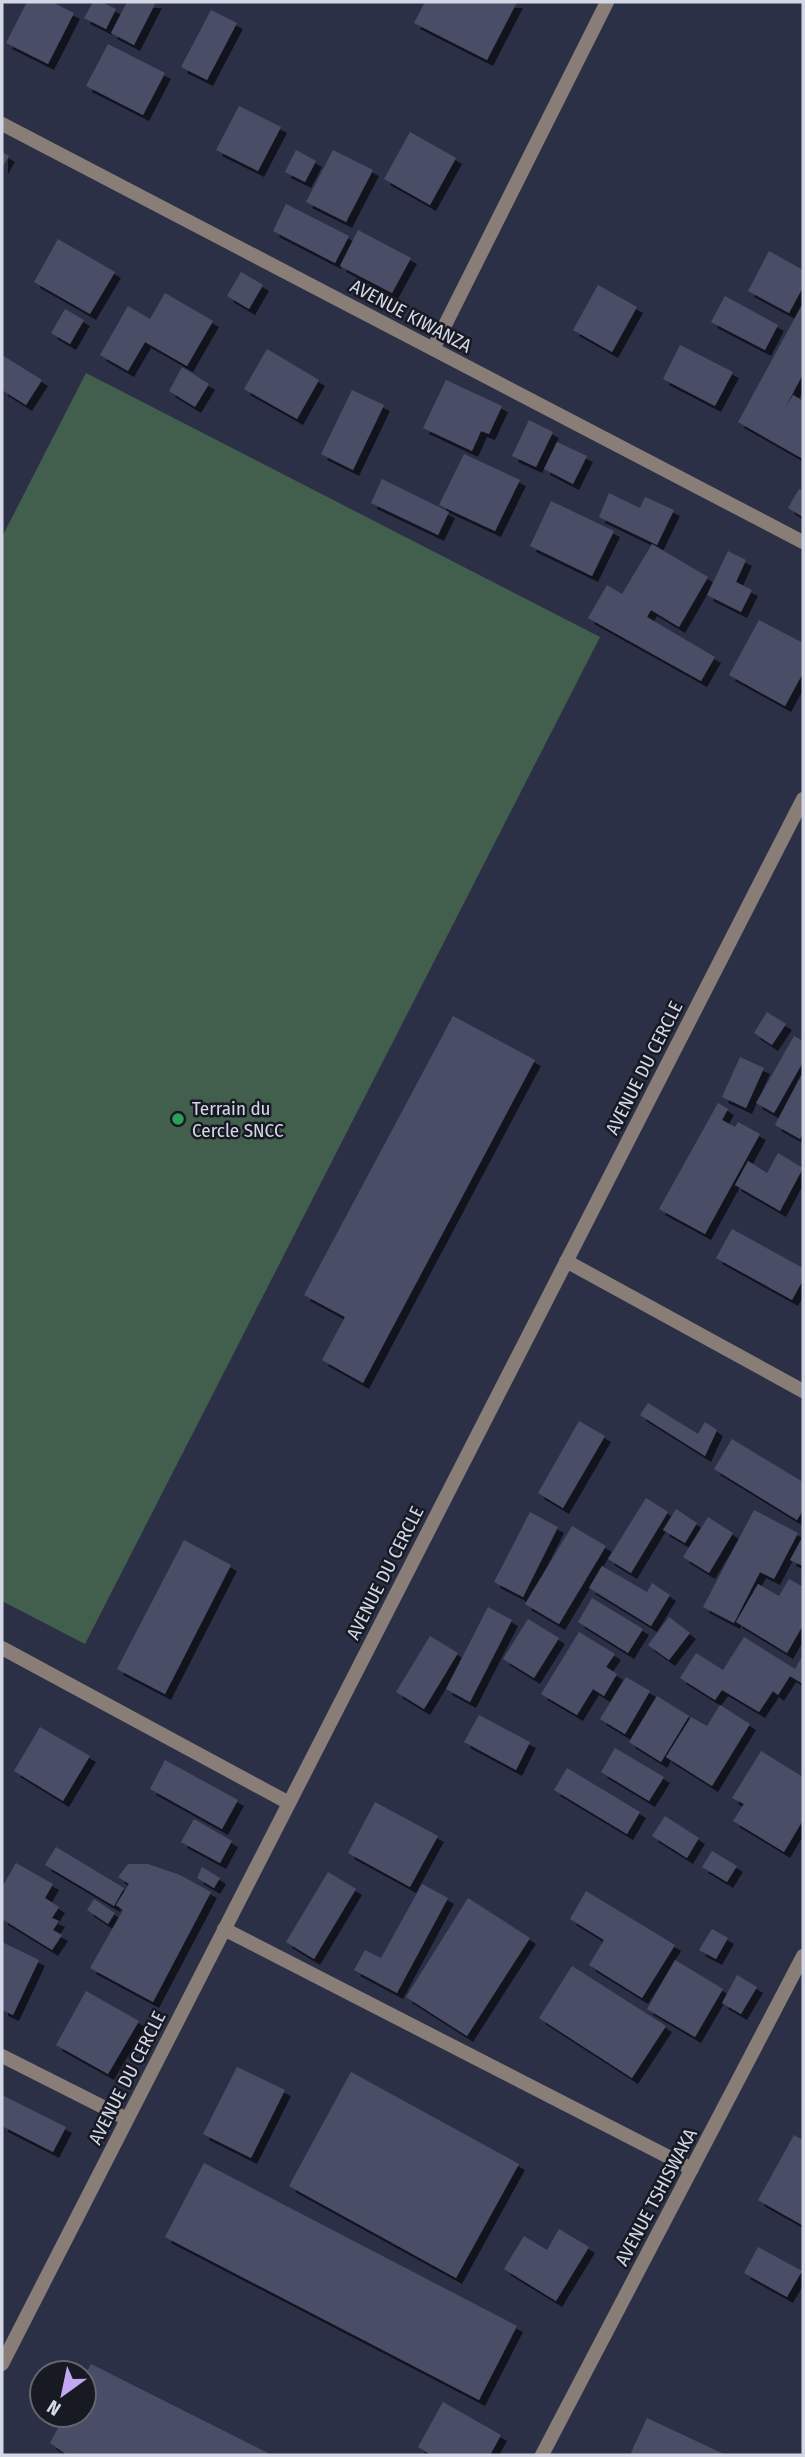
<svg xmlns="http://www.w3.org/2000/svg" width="805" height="2457" font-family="'Fira Sans Condensed',sans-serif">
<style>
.green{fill:#425f4d}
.building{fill:#494e66;filter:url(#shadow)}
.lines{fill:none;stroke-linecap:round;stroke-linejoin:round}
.street{stroke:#897d77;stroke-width:14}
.leisure-dot{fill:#2e9e5b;stroke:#171923;stroke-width:2.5}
.labels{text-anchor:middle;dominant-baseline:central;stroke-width:5;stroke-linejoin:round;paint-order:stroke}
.street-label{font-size:19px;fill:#d4d8e6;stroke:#171923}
.poi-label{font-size:19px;fill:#d4d8e6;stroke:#171923;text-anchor:start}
</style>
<defs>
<filter id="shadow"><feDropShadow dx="6" dy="6" stdDeviation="0" flood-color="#0009"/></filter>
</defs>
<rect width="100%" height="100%" fill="#2c3046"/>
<path class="green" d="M86 373 600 637 85 1644 2 1601V537Z"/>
<path class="building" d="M27 2H52L74 13 48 64 6 43Z
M93 2H102L116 9 106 29 84 18Z
M127 2H156L134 45 111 33Z
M425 2H517L487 60 414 23Z
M211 10 237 23 207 80 181 67Z
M108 44 165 73 143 115 86 86Z
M239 106 281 127 258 171 216 150Z
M410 132 456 158 430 205 384 179Z
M296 150 316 161 305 182 285 172Z
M333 150 373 170 346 222 306 202Z
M2 152 9 156 2 168Z
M286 204 349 236 335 263 273 231Z
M358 230 411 258 392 293 340 266Z
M58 239 115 272 90 314 34 282Z
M769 251 803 270V287L789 313 748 291Z
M241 272 263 285 249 309 227 296Z
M598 285 637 307 612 352 573 330Z
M165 293 213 321 187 366 145 342 128 371 100 355 128 306 150 319Z
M725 296 778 325 765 350 711 322Z
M803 303V374L784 410 793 395 803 401V459L738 422Z
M65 309 84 320 70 344 51 333Z
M680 345 733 372 715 406 663 379Z
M267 349 319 380 297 419 244 389Z
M2 355 42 380 26 405 2 390Z
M182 367 209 384 195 407 169 391Z
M446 380 502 406 489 434 481 431 472 451 423 428Z
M352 390 384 405 353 470 321 454Z
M529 420 553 432 536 467 512 456Z
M557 442 587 456 573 484 544 469Z
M464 454 520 480 495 531 439 505Z
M382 479 449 512 438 535 371 503Z
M799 489 803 491V517L788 508Z
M609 493 640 508 645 497 674 510 657 545 599 517Z
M551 501 614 531 592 576 530 546Z
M652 544 708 577 679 627 651 610 647 617 715 657 701 681 588 618 607 585 622 594Z
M728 551 746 560 736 582 752 590 741 612 707 595Z
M759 620 803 643V673L785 706 729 675Z
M767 1012 786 1024 772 1045 754 1033Z
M453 1016 535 1060 363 1383 322 1360 345 1317 304 1295Z
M794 1036 803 1041V1062L774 1113 756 1103Z
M740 1057 764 1068 746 1108 722 1097Z
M803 1072V1132L800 1139 775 1125Z
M718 1103 728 1109 722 1120 735 1127 738 1122 760 1134 705 1234 659 1209Z
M778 1153 803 1168 780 1211 735 1185 748 1161 767 1173Z
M732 1229 803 1268V1280L792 1300 716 1258Z
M648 1403 698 1434 705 1422 717 1430 705 1456 640 1415Z
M579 1421 605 1436 563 1508 538 1493Z
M732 1439 803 1482V1510L797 1520 714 1469Z
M646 1498 668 1512 631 1573 608 1559Z
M676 1509 697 1523 685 1543 663 1530Z
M754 1510 798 1533 774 1579 760 1572 734 1623 703 1607Z
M530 1512 558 1527 523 1597 494 1582Z
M708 1517 733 1533 709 1573 683 1557Z
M572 1526 606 1546 559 1624 525 1604Z
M803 1536V1566L790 1560Z
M184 1540 231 1565 165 1694 117 1669Z
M602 1566 647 1592 652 1583 670 1595 651 1626 589 1588Z
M789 1579 803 1587V1625L787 1653 736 1622 758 1584 779 1596Z
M592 1598 643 1629 628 1653 578 1622Z
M488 1607 512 1620 470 1702 446 1689Z
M669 1617 690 1633 669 1660 648 1645Z
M528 1619 559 1638 534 1678 503 1659Z
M579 1632 615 1654 606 1667 617 1674 604 1696 593 1689 577 1715 541 1694Z
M430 1636 458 1653 424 1709 396 1692Z
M744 1637 795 1669 803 1655V1684L790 1676 778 1695 773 1691 759 1712 722 1690 715 1700 680 1678 696 1653 723 1670Z
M626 1677 650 1691 625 1734 600 1719Z
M657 1696 689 1716 661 1762 629 1742Z
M720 1705 750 1724 712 1786 666 1757 691 1717 707 1726Z
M479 1715 530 1742 516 1770 464 1742Z
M40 1727 90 1756 63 1801 14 1771Z
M615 1748 664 1777 649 1801 601 1772Z
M761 1751 803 1777V1820L784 1852 733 1821 744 1804 732 1798Z
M165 1760 238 1800 222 1829 150 1789Z
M567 1768 640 1812 627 1834 554 1790Z
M375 1802 438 1836 410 1887 348 1853Z
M665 1816 699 1838 687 1858 652 1836Z
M194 1819 232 1841 220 1863 181 1842Z
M56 1847 124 1888 114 1906 45 1865Z
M712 1851 737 1866 727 1882 702 1867Z
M16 1863 53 1884 45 1898 59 1907 52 1918 59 1921 53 1930 62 1935 52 1950 2 1919V1887Z
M128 1864H148L180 1875 211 1892 153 2002 90 1968 123 1910 116 1905 129 1884 118 1877Z
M202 1867 220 1878 214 1888 197 1878Z
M328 1872 356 1889 314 1959 286 1942Z
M422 1884 448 1898 397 1993 354 1970 365 1950 381 1958Z
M586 1891 675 1945 642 1998 589 1965 604 1940 570 1919Z
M468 1898 530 1938 467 2036 406 1997Z
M94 1899 115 1913 108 1924 87 1910Z
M712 1929 728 1938 716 1959 699 1950Z
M2 1942 39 1960 13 2015 2 2010Z
M675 1960 723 1989 695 2037 647 2009Z
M572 1966 666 2026 632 2078 539 2018Z
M737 1975 757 1987 741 2014 722 2003Z
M86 1991 139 2021 108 2074 56 2045Z
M237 2067 285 2090 251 2158 203 2134Z
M351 2072 519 2164 456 2278 289 2186Z
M2 2095 66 2127 53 2152 2 2126Z
M794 2135 803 2140 802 2225 758 2200Z
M204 2163 517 2326 479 2400 165 2237Z
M559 2229 589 2247 556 2301 504 2269 524 2236 547 2250Z
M758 2247 802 2271 787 2297 744 2273Z
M91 2364 272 2455H67L50 2443 65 2415H84V2377Z
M443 2402 501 2435 490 2455H431L418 2447Z
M647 2418 726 2455H630Z"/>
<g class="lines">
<path class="street" d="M2 124 803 542
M433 349 607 2
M566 1261 803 1391
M2 1648 289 1803
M224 1929 692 2169
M2 2056 127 2119
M2 2364 803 799
M542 2455 803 1956"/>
</g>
<circle class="leisure-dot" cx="178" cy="1119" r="7"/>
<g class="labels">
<g class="street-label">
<text transform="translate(411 316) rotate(28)">AVENUE KIWANZA</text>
<text transform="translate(644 1068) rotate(-63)">AVENUE DU CERCLE</text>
<text transform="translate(385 1573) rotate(-63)">AVENUE DU CERCLE</text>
<text transform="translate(127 2078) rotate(-63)">AVENUE DU CERCLE</text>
<text transform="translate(656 2197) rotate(-62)">AVENUE TSHISWAKA</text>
</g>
<g class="poi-label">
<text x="192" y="1108">Terrain du<tspan x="192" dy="22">Cercle SNCC</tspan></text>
</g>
</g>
<rect width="805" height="2457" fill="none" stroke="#d4d8e6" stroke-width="7"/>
<g transform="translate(63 2394) rotate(213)"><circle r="33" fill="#171923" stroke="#636571" stroke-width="2"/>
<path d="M0-5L12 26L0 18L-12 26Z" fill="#c3a7f2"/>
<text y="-10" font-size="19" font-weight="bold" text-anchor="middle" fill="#d4d8e6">N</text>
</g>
</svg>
